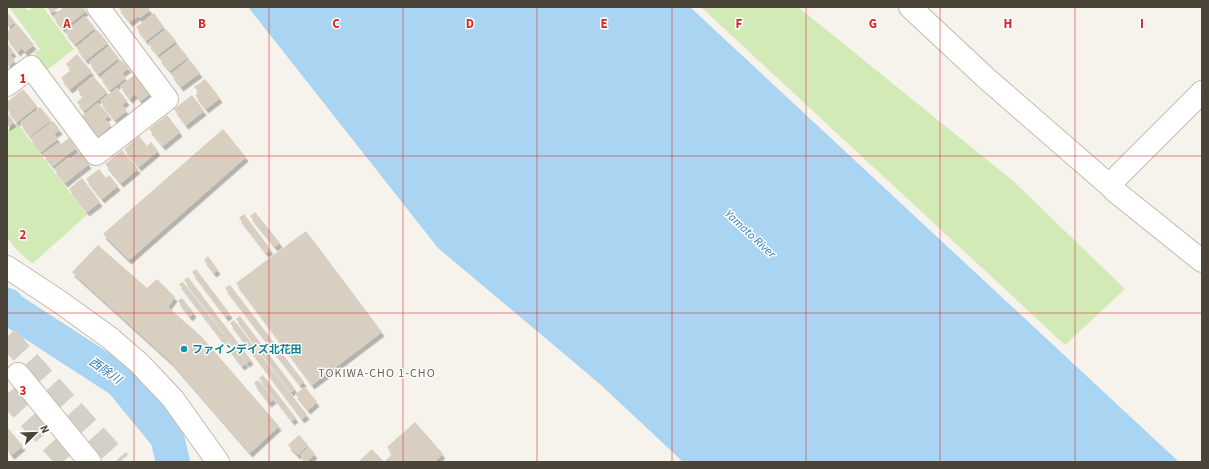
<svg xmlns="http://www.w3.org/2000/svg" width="1209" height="469" font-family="'Source Sans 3','Noto Sans JP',sans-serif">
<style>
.green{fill:#d2eab5}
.water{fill:#a9d4f2}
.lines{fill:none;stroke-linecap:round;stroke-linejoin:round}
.river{stroke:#a9d4f2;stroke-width:34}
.building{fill:#d8cfc1;filter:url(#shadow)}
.highway-tunnel{stroke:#d4d0c8;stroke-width:22;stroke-dasharray:22 11;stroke-linecap:butt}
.minor-casing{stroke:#c2bbae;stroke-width:24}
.minor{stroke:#fff;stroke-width:22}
.grid{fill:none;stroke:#d62828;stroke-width:1;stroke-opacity:0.55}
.culture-dot{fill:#0f9aa8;stroke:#fff;stroke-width:1.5}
.labels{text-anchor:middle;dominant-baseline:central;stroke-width:3;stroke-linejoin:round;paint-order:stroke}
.culture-label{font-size:11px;font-weight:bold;fill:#0d838f;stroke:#fff;text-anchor:start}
.water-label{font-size:12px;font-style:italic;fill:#2e7ab2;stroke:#fff}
.neighbourhood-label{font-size:12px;letter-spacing:1px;fill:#6e6250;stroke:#fff}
.grid-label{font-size:13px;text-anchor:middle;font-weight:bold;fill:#d62828;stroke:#fff;stroke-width:3;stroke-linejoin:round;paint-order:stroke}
</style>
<defs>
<filter id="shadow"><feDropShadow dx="2.5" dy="4.5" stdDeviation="0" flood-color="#0004"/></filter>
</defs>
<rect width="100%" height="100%" fill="#f6f3ec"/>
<path class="green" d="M9 7H24L28 11 34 7H43L74 49 47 70 34 53 40 49Z
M701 7H798L1012 180 1125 289 1065 345Z
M17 123 87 215 32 264 14 247 7 237V131Z"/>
<path class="water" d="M248 7H690L1179 462H683L601 385 438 248Z"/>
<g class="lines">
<path class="river" d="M7 305 10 309 121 381 167 437 173 462"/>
</g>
<path class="building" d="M47 7H60L51 13Z
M64 7H71L72 9 74 7H83L86 11 63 29 53 16Z
M118 7H148L150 10 140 18 138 16 130 22Z
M7 12 15 22 7 28Z
M154 13 164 27 146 41 136 27Z
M85 16 95 28 75 44 65 32Z
M17 24 34 45 25 52 22 48 18 52 7 38V32Z
M166 29 176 41 158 55 148 43Z
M97 30 108 43 86 60 76 47Z
M7 43 14 52 10 55 15 61 7 67Z
M177 44 188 57 170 71 159 58Z
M109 46 119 58 98 74 89 62Z
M77 54 92 72 70 89 61 78 71 70 66 64Z
M189 59 200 73 181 87 171 74Z
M121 60 129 68 122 73 126 78 110 90 100 77Z
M137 73 152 92 141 101 135 94 130 99 120 86Z
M93 76 107 92 84 111 77 102 83 97 77 89Z
M205 79 220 98 206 109 195 95 199 93 194 87Z
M117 88 127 101 122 105 127 111 115 120 100 101Z
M23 89 37 106 17 122 7 109V102Z
M192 95 204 111 186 125 174 109Z
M98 103 109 115 105 119 111 125 99 136 82 116Z
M40 107 51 120 30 136 20 123Z
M7 113 14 122 7 127Z
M167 115 180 132 163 146 149 129Z
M53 121 60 130 54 134 58 139 41 152 30 138Z
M223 129 246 157 129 260 103 234Z
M139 136 147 146 151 142 158 151 139 167 124 149Z
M69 138 76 148 53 166 43 154 58 143 60 145Z
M122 150 138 169 121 183 105 164Z
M80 152 89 164 65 183 54 169 69 157 71 159Z
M99 169 106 178 109 175 118 186 102 199 86 179Z
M82 178 100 202 87 212 69 189Z
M255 212 280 243 275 247 250 216Z
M244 214 271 250 266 253 239 218Z
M306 231 382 332 312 385 236 283Z
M98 245 147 288 157 279 175 297 168 307 201 336 279 426 250 453 171 362 72 272Z
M208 256 218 270 214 273 204 260Z
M196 269 230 314 226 317 192 272Z
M188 277 251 360 247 363 184 280Z
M183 282 246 363 242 366 179 284Z
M230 285 304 382 300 385 225 288Z
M182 298 194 313 190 317 178 301Z
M240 316 295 389 291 392 236 319Z
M234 320 307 415 302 419 230 323Z
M263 375 296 418 292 421 259 378Z
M258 380 274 399 269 403 254 383Z
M305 387 317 402 308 410 295 394Z
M415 422 443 454 434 462H358L372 449 384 462 392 454 387 447Z
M7 427 23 446 12 455 7 449Z
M299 435 308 445 298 455 288 445Z
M309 447 315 454 306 462 300 455Z"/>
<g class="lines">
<path class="highway-tunnel" d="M7 337 120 462
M7 394 68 462"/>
<g class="minor-casing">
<path id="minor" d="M910 7 986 78 1109 185 1116 192 1202 261
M7 85 31 67 96 154 167 99 98 7
M1109 185 1202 92
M7 267 60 302 110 338 139 363 173 399 218 462
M18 374 90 462"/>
</g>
<use href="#minor" class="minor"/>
</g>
<path class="grid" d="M134 7V462M269 7V462M403 7V462M537 7V462M672 7V462M806 7V462M940 7V462M1075 7V462M7 156H1202M7 313H1202"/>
<circle class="culture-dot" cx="184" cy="349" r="4"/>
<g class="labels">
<g class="culture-label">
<text x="192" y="349">ファインデイズ北花田</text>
</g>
<g class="water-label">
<text transform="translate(750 234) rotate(43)">Yamato River</text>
<text transform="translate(105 371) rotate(35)">西除川</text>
</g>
<g class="neighbourhood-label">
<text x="377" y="373">TOKIWA-CHO 1-CHO</text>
</g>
</g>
<g class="grid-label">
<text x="67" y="28">A</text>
<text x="202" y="28">B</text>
<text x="336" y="28">C</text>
<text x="470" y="28">D</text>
<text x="604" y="28">E</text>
<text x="739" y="28">F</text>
<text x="873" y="28">G</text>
<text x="1008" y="28">H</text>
<text x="1142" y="28">I</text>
<text x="23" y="83">1</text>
<text x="23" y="239">2</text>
<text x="23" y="395">3</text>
</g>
<rect width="1209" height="469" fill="none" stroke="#4b4439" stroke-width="16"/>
<g transform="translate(36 433) rotate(67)" stroke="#ffffff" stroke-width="3" paint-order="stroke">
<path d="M0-3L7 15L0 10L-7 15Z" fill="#4b4439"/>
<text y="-6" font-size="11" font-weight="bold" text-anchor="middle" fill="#4b4439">N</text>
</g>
</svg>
